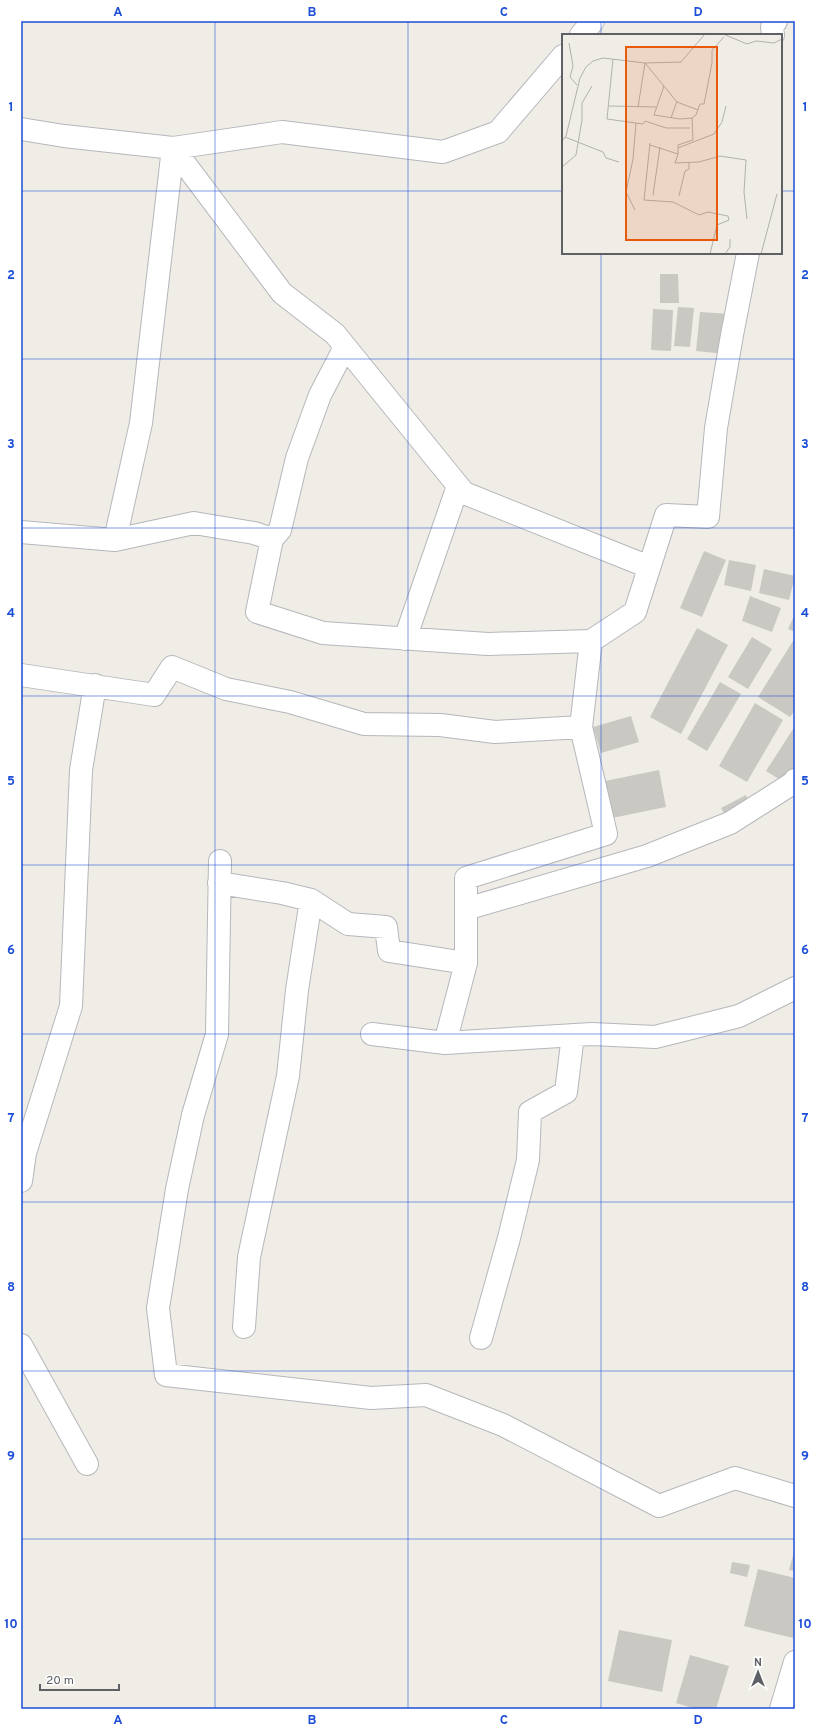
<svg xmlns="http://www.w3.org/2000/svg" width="816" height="1730" font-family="Overpass,sans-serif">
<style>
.building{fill:#cac8c2}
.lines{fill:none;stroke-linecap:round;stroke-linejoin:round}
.street-casing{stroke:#b6b7bc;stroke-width:24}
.street{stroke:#fff;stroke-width:22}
.grid{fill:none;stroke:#1d4ed8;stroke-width:1;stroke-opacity:0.55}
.inset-road{fill:none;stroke:#b1b1ae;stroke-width:1}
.view{fill:#e8590c;fill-opacity:0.15;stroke:#e8590c;stroke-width:2}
.inset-edge{fill:none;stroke:#5d6065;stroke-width:2}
.neatline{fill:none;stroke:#1d4ed8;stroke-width:1.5}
.grid-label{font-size:13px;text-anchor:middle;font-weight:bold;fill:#1d4ed8}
</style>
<rect width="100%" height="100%" fill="#efede6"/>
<path class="building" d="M660 274H678L679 303H660Z
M678 307 694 308 690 347 674 346Z
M653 309 673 310 671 351 651 350Z
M700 312 730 314 726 354 696 351Z
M704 551 726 560 702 617 680 608Z
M729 560 756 565 751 591 724 585Z
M764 569 795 576 789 600 759 593Z
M750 596 781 608 772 632 742 621Z
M795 614V632L788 629Z
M697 628 728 645 681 734 650 717Z
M752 637 772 649 748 689 728 677Z
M793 641 795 642V710L790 717 758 697Z
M720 682 741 694 707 751 687 739Z
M755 703 783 720 747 782 719 766Z
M631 716 639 742 601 753 593 727Z
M795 726V767L785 783 766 771Z
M659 770 666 807 612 818 605 781Z
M746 795 751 806 727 818 721 808Z
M795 1548V1571L789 1570Z
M732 1562 750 1565 747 1577 730 1573Z
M758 1569 795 1578V1628L793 1638 744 1626Z
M619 1630 672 1640 662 1692 608 1681Z
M690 1655 729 1666 716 1709H696L676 1703Z"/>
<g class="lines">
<g class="street-casing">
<path id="street" d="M581 35 593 21
M773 35 772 27 776 21
M21 129 64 136 173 148 282 293 335 334 464 493 649 567
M345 347 320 395 297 458 280 530 272 539 257 612 323 633 488 644 591 641 635 612 666 515 708 517 716 428 732 335 748 253
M21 532 115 540 194 523 254 533 272 539
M115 540 141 423 173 148 282 132 443 152 498 132 563 56
M405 639 458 486
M21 675 154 695 172 667 226 689 290 702 364 724 440 725 495 732 581 727
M220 861 217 1034 193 1115 177 1189 158 1308 166 1375 371 1398 426 1395 503 1425 659 1506 735 1478 795 1496
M219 883 282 893 311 900 348 924 386 927 389 951 466 963V878L606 834 581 727 591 641
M466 909 647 856 730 823 793 783 795 780
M466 963 445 1043 592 1034 655 1037 739 1016 795 988
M372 1034 445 1043
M21 1181 25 1153 71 1006 81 770 95 685
M244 1327 249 1257 288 1076 297 990 311 900
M481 1338 509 1238 528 1160 530 1112 566 1092 573 1035
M21 1345 87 1464
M781 1709 795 1662"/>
</g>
<use href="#street" class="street"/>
</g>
<path class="grid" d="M215 21V1709M408 21V1709M601 21V35M21 191H563M781 191H795M601 253V1709M21 359H795M21 528H795M21 696H795M21 865H795M21 1034H795M21 1202H795M21 1371H795M21 1539H795"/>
<g transform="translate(562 34)">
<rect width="220" height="220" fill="#efede6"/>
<path class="inset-road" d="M161 0 185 10 194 7 212 9 220 5M7 9 11 32 8 43 15 51M51 25 45 85 81 90 83 87 104 94H128M102 52 92 81 118 85 130 84 134 81 138 70H142L150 29V16L162 3M47 72 94 73M76 73 83 29 119 28 143 0M109 84 115 67M3 103 41 118 44 124 57 128M0 107 4 102 18 44 24 33 31 27 41 24 83 29 115 68 136 76M88 109 82 166 111 168 137 181 146 178 166 182 167 186 155 191 148 220M88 111 116 120V111L131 106 130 84M116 114 152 100 160 88 164 72M116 120 113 129 137 128 158 122 184 126 182 158 185 185M0 133 14 121 20 86V69L30 52M91 161 98 113M117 162 123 137 127 135V128M73 176 64 158 71 125 74 89M163 220 168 213V205M199 220 215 160"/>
<path class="view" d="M64 13H155V206H64Z"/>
<rect width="220" height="220" class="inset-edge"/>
</g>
<rect width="816" height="1730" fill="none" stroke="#ffffff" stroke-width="44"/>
<g transform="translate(758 1672)" stroke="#ffffff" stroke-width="3" paint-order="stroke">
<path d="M0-3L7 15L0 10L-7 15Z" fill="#5d6065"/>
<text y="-6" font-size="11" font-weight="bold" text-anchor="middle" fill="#5d6065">N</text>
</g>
<path d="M40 1684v6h79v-6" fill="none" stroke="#5d6065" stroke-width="2"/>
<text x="46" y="1684" font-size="12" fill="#5d6065" stroke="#ffffff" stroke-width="3" paint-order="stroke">20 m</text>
<rect x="22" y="22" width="772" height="1686" class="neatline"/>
<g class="grid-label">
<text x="118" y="16">A</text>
<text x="312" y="16">B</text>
<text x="504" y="16">C</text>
<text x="698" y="16">D</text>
<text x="11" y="111">1</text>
<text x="805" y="111">1</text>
<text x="11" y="279">2</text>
<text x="805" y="279">2</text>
<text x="11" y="448">3</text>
<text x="805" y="448">3</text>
<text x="11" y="617">4</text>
<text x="805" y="617">4</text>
<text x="11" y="785">5</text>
<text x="805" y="785">5</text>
<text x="11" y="954">6</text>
<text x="805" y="954">6</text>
<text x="11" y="1122">7</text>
<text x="805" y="1122">7</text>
<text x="11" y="1291">8</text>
<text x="805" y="1291">8</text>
<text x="11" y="1460">9</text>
<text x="805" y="1460">9</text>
<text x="11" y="1628">10</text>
<text x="805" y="1628">10</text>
<text x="118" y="1724">A</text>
<text x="312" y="1724">B</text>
<text x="504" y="1724">C</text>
<text x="698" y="1724">D</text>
</g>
</svg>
